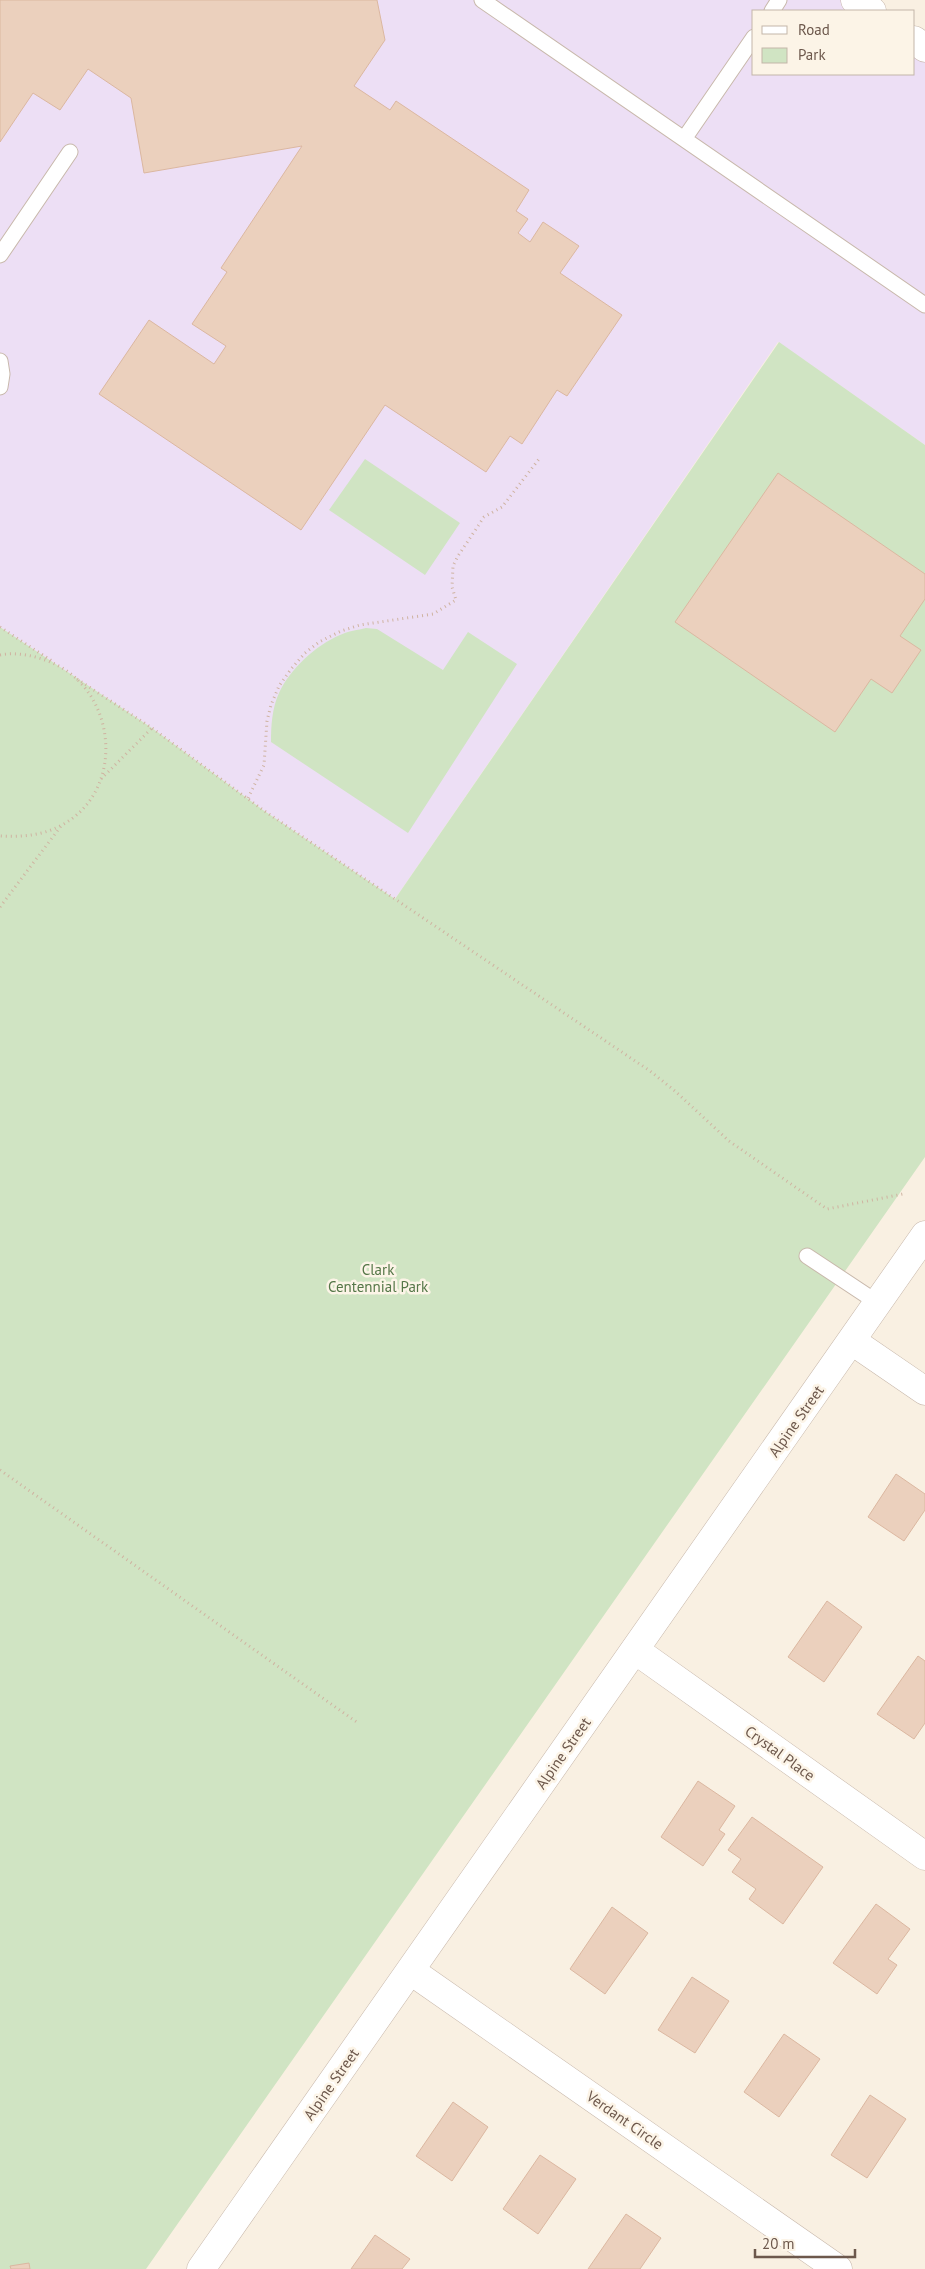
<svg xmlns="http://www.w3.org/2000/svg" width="925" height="2269" font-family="'PT Sans',sans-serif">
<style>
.education{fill:#eddff5}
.green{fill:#d0e4c3}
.building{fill:#ebd0bd;stroke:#dbb7a0}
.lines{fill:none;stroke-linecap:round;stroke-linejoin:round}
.service-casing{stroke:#c8b8ab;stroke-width:17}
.minor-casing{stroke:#c8b8ab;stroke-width:29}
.tertiary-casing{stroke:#c8b8ab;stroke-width:29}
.path{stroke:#cfb3a1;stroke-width:3;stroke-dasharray:1 4;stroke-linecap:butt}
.service{stroke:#fff;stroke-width:15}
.minor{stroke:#fff;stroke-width:28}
.tertiary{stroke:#fff;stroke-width:28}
.labels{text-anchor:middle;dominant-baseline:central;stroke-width:5;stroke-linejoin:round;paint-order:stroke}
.park-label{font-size:15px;fill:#557748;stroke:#fcf4e7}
.street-label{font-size:15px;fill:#6d584c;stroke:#fcf4e7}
</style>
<rect width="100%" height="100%" fill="#f9f0e2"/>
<path class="education" d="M0 0H855L872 11H754V74H914V40L925 48V445L778 342 395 899 263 810 152 728 0 627Z"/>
<path class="green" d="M779 342 925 445V1157L146 2269H0V627L152 728 263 810 395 899Z
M365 459 460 523 425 575 329 510Z
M366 628 377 629 443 670 468 632 517 664 408 833 271 742C271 726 272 708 279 693 290 669 316 645 340 635 348 631 358 630 366 628Z"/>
<path class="building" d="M0 0H377L385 40 354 86 390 110 396 101 529 190 516 211 528 219 518 233 530 242 543 222 579 246 560 273 622 315 567 396 557 390 522 444 510 436 486 472 385 405 301 530 99 394 149 320 214 364 226 346 192 324 227 272 221 268 302 146 144 173 131 98 88 69 60 110 33 93 0 142Z
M778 473 925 574V599L900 636 921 650 892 693 871 679 835 732 675 622Z
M896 1474 925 1494V1510L904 1541 868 1517Z
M827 1601 862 1627 824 1682 788 1657Z
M918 1656 925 1661V1723L914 1739 877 1714Z
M698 1781 735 1806 719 1830 725 1834 703 1866 661 1837Z
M752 1817 823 1867 783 1924 749 1899 756 1889 732 1872 741 1859 728 1850Z
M876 1904 910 1929 888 1959 897 1965 877 1994 833 1963Z
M612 1907 648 1933 605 1994 570 1969Z
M692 1977 729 2001 695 2053 658 2030Z
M784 2034 820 2059 779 2117 744 2092Z
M870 2095 906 2119 867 2178 831 2155Z
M453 2102 488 2127 452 2181 416 2156Z
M540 2155 576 2179 538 2234 503 2209Z
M626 2214 661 2238 640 2269H588Z
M375 2235 410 2259 402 2269H351Z
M29 2263 30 2269H11L10 2266Z"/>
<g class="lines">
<g class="service-casing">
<path id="service" d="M482 0 925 305
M772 11 779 0
M684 139 754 37
M0 255 70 152
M0 361 2 374 0 387
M807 1256 878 1303"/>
</g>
<g class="minor-casing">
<path id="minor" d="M852 1341 925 1391
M635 1650 925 1856
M411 1971 838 2269"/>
</g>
<g class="tertiary-casing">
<path id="tertiary" d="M855 0 872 11
M914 40 925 48
M201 2269 925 1235"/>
</g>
<path class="path" d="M0 627 52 661
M0 655C15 652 31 655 45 660 117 684 129 791 60 826 41 836 20 837 0 836
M77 679 152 728 263 810 650 1071 675 1091 729 1141 827 1209 903 1194
M101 779 152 728
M248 798 264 765 267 721 271 705 279 686 291 669 305 653 319 642 341 631 360 625 433 614 456 600 452 587 453 566 458 556 484 517 502 507 539 459
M0 907 61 826
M0 1470 358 1723"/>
<use href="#service" class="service"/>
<use href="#minor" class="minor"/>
<use href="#tertiary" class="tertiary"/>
</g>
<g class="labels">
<g class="park-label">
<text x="378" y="1269">Clark<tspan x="378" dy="17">Centennial Park</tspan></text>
</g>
<g class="street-label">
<text transform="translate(796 1421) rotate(-55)">Alpine Street</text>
<text transform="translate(563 1753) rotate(-55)">Alpine Street</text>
<text transform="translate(780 1753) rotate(36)">Crystal Place</text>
<text transform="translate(331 2084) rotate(-55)">Alpine Street</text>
<text transform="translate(625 2120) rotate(35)">Verdant Circle</text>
</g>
</g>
<rect x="752" y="10" width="162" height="65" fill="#fcf4e7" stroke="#c3b6a9"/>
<rect x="762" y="26" width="25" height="8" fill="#ffffff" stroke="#c3b6a9"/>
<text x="798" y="35" font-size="15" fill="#6d584c">Road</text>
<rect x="762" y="48" width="25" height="15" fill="#d0e4c3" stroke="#c3b6a9"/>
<text x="798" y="60" font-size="15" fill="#6d584c">Park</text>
<path d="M755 2249v8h100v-8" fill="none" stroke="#6d584c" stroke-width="2.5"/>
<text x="762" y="2249" font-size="15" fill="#6d584c" stroke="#fcf4e7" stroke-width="4" paint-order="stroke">20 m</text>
</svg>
